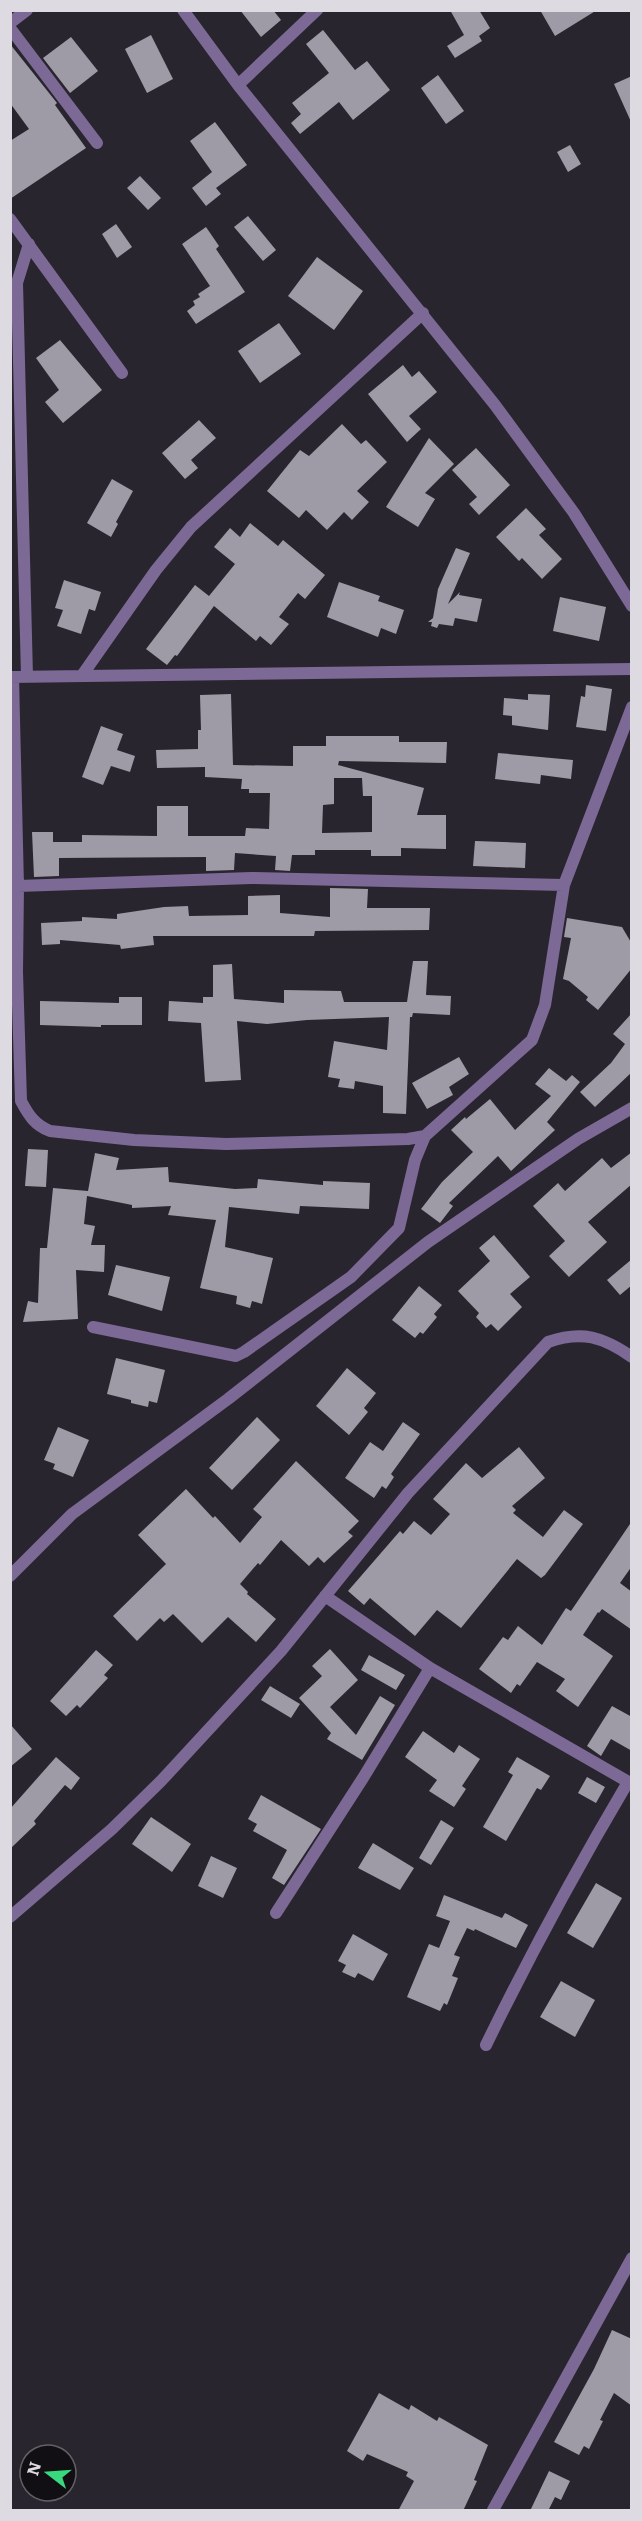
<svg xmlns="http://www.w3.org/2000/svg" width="642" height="2521" font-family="Literata,serif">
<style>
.building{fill:#9e9aa6;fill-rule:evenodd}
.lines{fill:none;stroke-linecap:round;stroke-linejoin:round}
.minor{stroke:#7c6995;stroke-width:12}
</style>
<rect width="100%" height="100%" fill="#29252f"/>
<path class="building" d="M240 10H273L281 20 261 37Z
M450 10H479L490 28 479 36 482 41 455 58 447 46 464 35Z
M540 10H597L555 36Z
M323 30 355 70 367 61 390 90 353 120 339 102 300 134 291 123 301 114 292 103 329 73 306 44Z
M151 35 173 79 147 93 125 49Z
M71 37 98 71 70 93 43 58Z
M10 44 57 103 55 105 86 148 10 199V141L29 129 10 103Z
M438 75 464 111 446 124 421 88Z
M632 76V124L614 84Z
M215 122 247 165 216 188 221 194 206 206 192 188 212 172 190 141Z
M570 145 581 164 568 172 557 152Z
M140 176 161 198 148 210 127 188Z
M248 216 276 250 263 261 234 227Z
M116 224 132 247 117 258 102 234Z
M206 227 219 246 216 249 245 292 196 324 187 311 195 305 193 301 200 297 198 294 210 286 182 244Z
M317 257 363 291 334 330 288 296Z
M279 323 301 354 260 383 238 351Z
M60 340 102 390 63 423 45 402 59 390 36 358Z
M403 365 412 377 419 371 437 392 409 416 421 429 407 442 368 394Z
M199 420 216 438 191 460 198 468 185 479 162 453Z
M342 424 361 444 366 440 387 462 357 491 369 502 352 520 344 512 327 530 306 510 299 518 267 491 300 450 309 456Z
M429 438 454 464 425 493 435 499 418 527 386 507Z
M476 448 510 485 479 515 469 504 477 497 452 470Z
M112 479 133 491 116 522 118 524 111 537 87 523Z
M526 508 546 529 539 535 562 559 542 579 522 558 519 561 496 537Z
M250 523 278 546 283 540 325 575 305 599 298 593 279 617 289 624 271 645 260 636 256 641 214 606 177 656 175 655 167 665 146 649 195 585 209 596 235 564 214 547 230 528 240 537Z
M456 548 470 553 448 604 460 592 459 595 482 599 477 622 455 618 453 626 439 624 437 628 431 626 432 622H428L433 618 438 589Z
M64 580 101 592 95 611 89 609 81 634 57 626 63 610 55 608Z
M339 582 380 596 378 601 404 610 396 634 381 628 378 637 327 617Z
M560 597 606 607 599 641 553 631Z
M586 685 612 689 606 731 576 727 581 696 585 697Z
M231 694 233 765 293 766V746H326V736H399V742H447L446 763 339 761 338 765 424 788 417 815H446V849L401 848V856H371V850H315V855H292L290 871 275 870 276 856 235 853 234 870 206 871V857L59 858V876L34 877 32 832H53V842H82V835L157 836V806H188V836H245L246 828 269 829 270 793H249V789H241L242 779 205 777V767L157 768 156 750 198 749V730H201L200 695ZM334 778H362L363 796H372V832L322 833 323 805 334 804Z
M528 694 550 695 548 730 512 725V716L503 715 504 698 528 700Z
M101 726 123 734 117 750 135 756 130 772 111 766 103 785 82 777Z
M498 753 573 760 571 779 541 775 540 784 495 779Z
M475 841 526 843 525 868 473 866Z
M330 888 368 889 367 908H430L429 930 315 931 314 936H153L154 945 121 949 120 945 60 940V944L42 945 41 923 82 921V917L117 919V914L164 907 188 906 189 916 248 915V896L280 895V913L330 917Z
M567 918 622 927 632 944V968L598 1010 586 1000 588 997 569 981 563 979 571 938 564 937Z
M413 961H428L426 995 451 996 450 1015 413 1013 412 1017H410L406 1114 383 1113V1086L355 1081 354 1089 338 1087 340 1079 328 1077 334 1041 387 1050 389 1017 307 1020 267 1024 237 1021 241 1080 205 1082 201 1023 168 1021 169 1001 203 1003V997H213V965L232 964 234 999 284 1003V990L341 991 344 1002H407Z
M119 997H142V1025H101V1027L40 1025V1001L119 1003Z
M632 1013V1072L595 1107 580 1092 611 1063 625 1044 613 1034Z
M459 1057 469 1074 449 1087 453 1095 427 1109 412 1083Z
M549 1068 566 1081 572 1075 580 1082 547 1122 555 1130 511 1171 498 1156 449 1203 453 1206 440 1223 421 1209 442 1182 473 1152 451 1130 465 1117 466 1119 490 1099 515 1130 551 1096 535 1084Z
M28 1149 48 1150 46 1187 25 1186Z
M632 1152V1184L588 1222 607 1242 569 1277 549 1256 565 1241 533 1206 558 1183 565 1191 602 1158 611 1168Z
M95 1153 119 1158 116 1170 168 1167 169 1182 235 1189 257 1188 258 1179 323 1185V1181L370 1183 369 1209 300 1206 299 1214 229 1207 225 1247 273 1258 262 1304 252 1301 250 1308 236 1304 237 1296 200 1288 216 1220 168 1215 171 1206 132 1208V1205L87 1196 84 1224 95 1226 91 1245H105L104 1272 76 1270 78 1319 23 1322 28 1301 38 1303 40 1248H47L53 1188 88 1191Z
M494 1235 530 1277 510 1294 522 1307 498 1331 491 1324 486 1328 476 1317 479 1313 458 1291 490 1261 479 1248Z
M632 1259V1285L620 1295 607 1280Z
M116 1265 170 1277 162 1311 108 1295Z
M419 1286 442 1305 434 1314 437 1317 423 1334 420 1332 415 1338 392 1320Z
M116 1358 165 1370 157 1403 149 1401 148 1407 131 1403V1400L107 1394Z
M347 1368 376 1393 364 1408 368 1412 349 1435 316 1406Z
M257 1417 280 1440 232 1490 209 1468Z
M403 1422 420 1434 391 1474 394 1477 386 1489 382 1486 374 1498 345 1478 370 1442 383 1451Z
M58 1427 89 1440 73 1477 53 1469 55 1464 44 1460Z
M519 1447 545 1478 512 1506 516 1510 513 1513 543 1537 564 1510 583 1524 545 1575 541 1578 517 1559 461 1628 437 1610 415 1636 370 1598 364 1605 348 1591 400 1531 403 1534 414 1521 431 1535 450 1514 433 1499 466 1463 482 1478Z
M296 1461 359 1521 348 1532 353 1536 324 1563 318 1557 309 1566 281 1540 260 1565 258 1563 240 1584 248 1592 247 1594 276 1619 256 1642 228 1617 202 1643 173 1614 164 1622 160 1618 137 1641 113 1616 166 1564 138 1535 186 1489 213 1518 215 1516 240 1543 262 1517 253 1509Z
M632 1521V1566L620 1583 632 1592V1630L602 1609 599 1613 598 1612 583 1635 613 1656 578 1707 556 1691 565 1679 537 1662 520 1686 517 1684 511 1693 479 1669 503 1637 508 1640 518 1626 542 1645 566 1608 571 1611Z
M330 1649 358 1680 330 1707 356 1735 380 1696 395 1705 362 1760 327 1739 331 1733 299 1698 322 1676 312 1666Z
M96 1650 113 1665 104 1675 108 1678 80 1708 77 1705 66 1716 50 1701Z
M369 1655 405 1675 396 1690 361 1670Z
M270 1686 300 1704 291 1718 261 1700Z
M612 1706 632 1717V1751L611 1739 601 1756 587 1746Z
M10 1724 32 1749 10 1767Z
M423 1731 454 1753 459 1745 480 1759 462 1786 466 1789 454 1807 429 1791 437 1780 405 1757Z
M56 1757 80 1778 71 1790 65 1785 34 1821 36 1824 10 1849V1809Z
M517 1757 550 1776 541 1790 537 1788 506 1841 483 1827 513 1775 508 1772Z
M587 1777 605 1787 596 1803 578 1793Z
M261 1795 321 1829 284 1885 272 1878 287 1850 253 1831 257 1824 248 1819Z
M151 1817 191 1844 172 1872 132 1844Z
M441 1820 454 1828 431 1865 419 1858Z
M373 1843 414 1868 400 1890 358 1868Z
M211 1856 237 1868 223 1898 198 1886Z
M596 1883 622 1898 593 1948 567 1933Z
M444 1895 502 1918 505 1913 528 1925 516 1948 475 1929 474 1931 467 1928 454 1955 460 1957 452 1976 458 1978 447 2005 444 2003 440 2011 407 1997 429 1944 439 1948 450 1921 436 1916Z
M353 1934 388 1954 373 1981 358 1973 355 1978 342 1972 346 1965 338 1961Z
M561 1981 595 2000 575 2037 540 2017Z
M612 2330 632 2339V2406L614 2393 600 2420 603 2421 589 2449 584 2446 579 2455 554 2442 594 2369Z
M379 2393 409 2410 411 2405 437 2421 439 2417 488 2445 474 2480 477 2481 463 2511H398L414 2481 406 2476 408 2472 367 2454 363 2461 347 2451Z
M549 2471 570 2481 561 2500 555 2497 548 2511H530Z"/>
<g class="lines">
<path class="minor" d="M183 10 238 85 495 405 574 513 632 606
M10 23 27 10
M10 28 97 143
M238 85 317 10
M10 219 122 373
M83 674 156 570 191 527 423 313
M27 676 17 283 29 244
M10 677 632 669
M13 677 18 886 251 878 564 885 632 707
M18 886 17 972 21 1101C29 1116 35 1125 50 1131L134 1140 226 1144 408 1139 425 1136
M93 1327 236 1356 244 1352 351 1277 399 1228 415 1160 425 1136 532 1040 545 1005 564 885
M10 1576 72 1514 228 1399 428 1242 578 1139 632 1108
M325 1596 430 1668 632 1784
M276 1913 363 1778 430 1668
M10 1917 112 1829 161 1781 281 1651 408 1493 548 1342C582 1330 603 1337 632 1357
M486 2045C530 1955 577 1868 628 1782
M493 2510 632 2258"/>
</g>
<rect width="642" height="2521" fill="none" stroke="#dddae1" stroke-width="24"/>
<g transform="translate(48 2473) rotate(287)"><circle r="28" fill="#110f13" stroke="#636065" stroke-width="1.5"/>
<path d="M0-4.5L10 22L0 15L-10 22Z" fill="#39d87f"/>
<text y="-9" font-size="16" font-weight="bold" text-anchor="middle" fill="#dddae1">N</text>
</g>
</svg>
